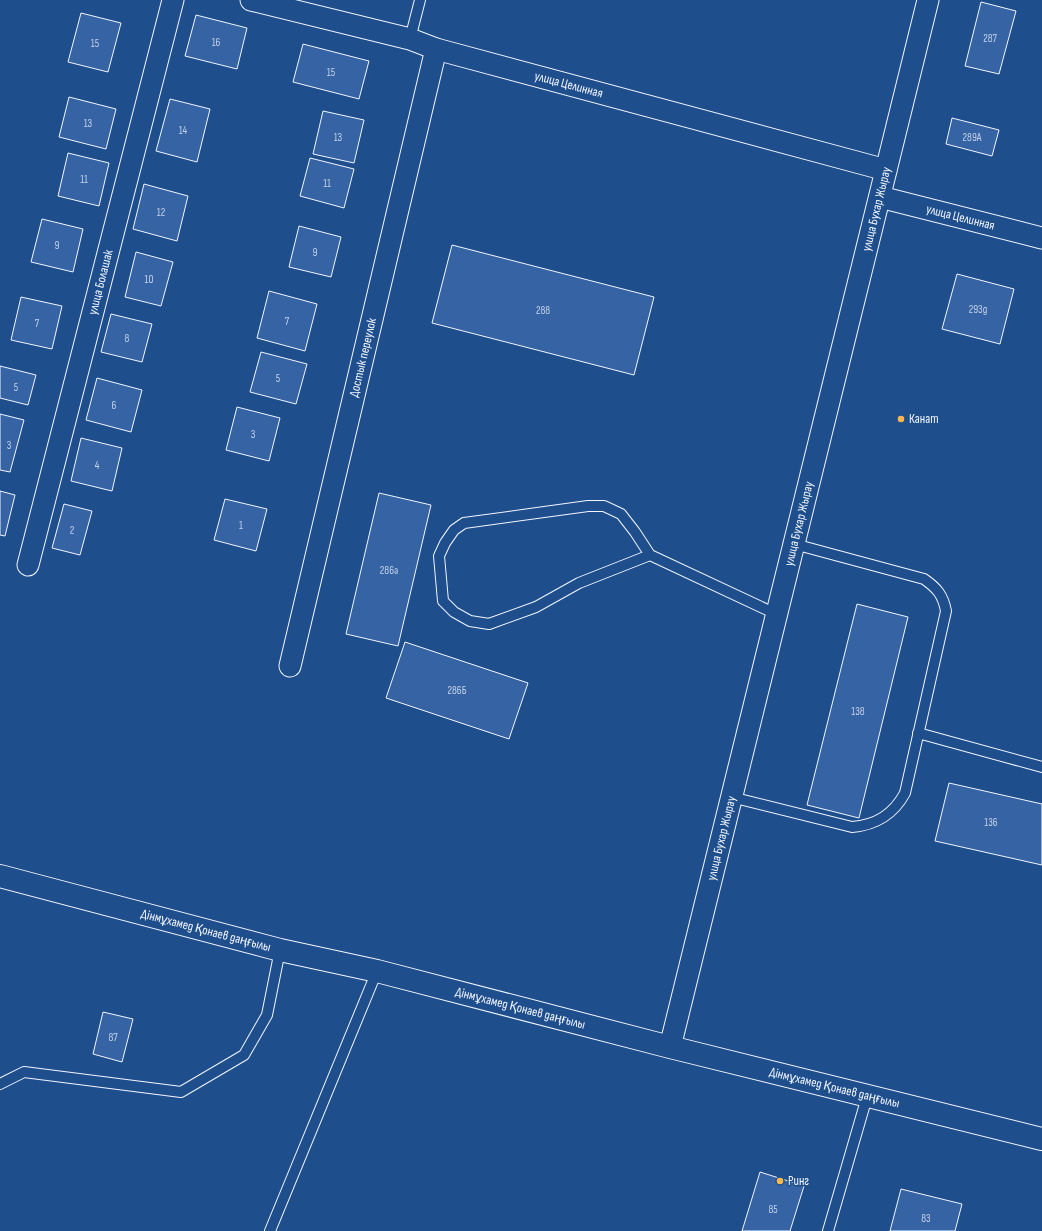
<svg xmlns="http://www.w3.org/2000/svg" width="1042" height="1231" font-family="'Sofia Sans Condensed',sans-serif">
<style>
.building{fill:#3563a3;stroke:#f2f6ff}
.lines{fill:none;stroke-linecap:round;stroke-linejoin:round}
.lane-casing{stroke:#f2f6ff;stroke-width:12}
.street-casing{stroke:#f2f6ff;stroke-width:23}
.secondary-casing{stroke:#f2f6ff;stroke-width:24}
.lane{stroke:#1f4e8c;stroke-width:10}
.street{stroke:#1f4e8c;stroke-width:21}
.secondary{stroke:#1f4e8c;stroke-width:22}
.poi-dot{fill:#ffb74d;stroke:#1f4e8c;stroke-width:1.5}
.labels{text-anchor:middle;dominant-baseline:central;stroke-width:3;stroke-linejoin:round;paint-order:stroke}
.number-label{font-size:11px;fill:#c3d1e8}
.street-label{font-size:13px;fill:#f2f6ff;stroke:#1f4e8c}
.poi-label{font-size:13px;fill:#f2f6ff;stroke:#1f4e8c;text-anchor:start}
</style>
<rect width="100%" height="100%" fill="#1f4e8c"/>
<path class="building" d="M981 2 1016 11 999 74 965 66Z
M81 13 121 23 108 72 68 62Z
M196 15 247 28 237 69 185 56Z
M303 44 369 61 359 99 293 82Z
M69 97 116 109 106 149 59 137Z
M170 99 210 109 197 162 156 151Z
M323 111 364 120 354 163 313 154Z
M952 118 999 130 992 156 946 144Z
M68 153 109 163 99 206 58 196Z
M310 158 354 169 344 208 300 196Z
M144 184 188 196 177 241 133 229Z
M42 219 83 229 73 272 31 262Z
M299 226 341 237 331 277 289 267Z
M452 245 654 297 634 375 432 323Z
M136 252 173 262 161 306 125 297Z
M957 274 1014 289 1000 344 942 329Z
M269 291 317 304 305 351 257 338Z
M21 297 62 306 52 349 11 340Z
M111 314 152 324 142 362 101 352Z
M261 352 307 364 296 404 250 392Z
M0 366 36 375 28 405 0 398Z
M97 378 142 390 131 432 86 420Z
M237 407 280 418 269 461 226 450Z
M0 414 24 420 10 472 0 470Z
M81 438 122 448 112 491 71 481Z
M0 491 15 495 5 536 0 535Z
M379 493 431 505 398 646 346 634Z
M225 499 267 509 256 551 214 540Z
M64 504 92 511 80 555 52 548Z
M857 604 908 617 859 818 807 805Z
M405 642 528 683 509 739 386 698Z
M949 783 1042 804V865L935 841Z
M103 1012 133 1019 122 1062 93 1054Z
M760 1172 804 1186 790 1231H742Z
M901 1189 962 1204 955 1231H890Z"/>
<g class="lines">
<g class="lane-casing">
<path id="lane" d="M410 39 420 0
M650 555 579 583 536 607 489 624 470 621 454 612 443 601 439 556 445 543 454 530 464 523 588 506H604L621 514 635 532 650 555 776 614
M918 733 1042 767
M731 797 852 827C876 825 893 815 905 793L946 611C943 595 937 588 924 579L794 544
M0 1084 24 1072 181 1092 244 1055 267 1015 280 950
M270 1231 377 971
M828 1231 867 1097"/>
</g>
<g class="street-casing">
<g id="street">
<path id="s1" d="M251 0 410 39 436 49 886 170"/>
<path id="s2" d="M880 197 1042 238"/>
<path id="s3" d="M28 565 173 0"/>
<path id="s4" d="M290 666 436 49"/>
<path id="s5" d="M670 1047 928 0"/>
</g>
</g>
<g class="secondary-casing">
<g id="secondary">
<path id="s6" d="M0 876 280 950 377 971 670 1047 1042 1139"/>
</g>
</g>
<use href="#lane" class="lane"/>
<use href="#street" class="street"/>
<use href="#secondary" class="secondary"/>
</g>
<g class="poi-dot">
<circle cx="901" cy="419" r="4"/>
<circle cx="780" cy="1181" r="4"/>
</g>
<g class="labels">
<g class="number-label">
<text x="990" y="38">287</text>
<text x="216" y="42">16</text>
<text x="95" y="43">15</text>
<text x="331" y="72">15</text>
<text x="88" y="123">13</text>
<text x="183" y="130">14</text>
<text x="338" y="137">13</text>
<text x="972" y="137">289А</text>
<text x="84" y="179">11</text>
<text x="327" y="183">11</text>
<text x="161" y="212">12</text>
<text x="57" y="245">9</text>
<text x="315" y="252">9</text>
<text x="149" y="279">10</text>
<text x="978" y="309">293д</text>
<text x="543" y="310">288</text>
<text x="287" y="321">7</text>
<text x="37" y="323">7</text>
<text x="127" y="338">8</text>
<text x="278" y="378">5</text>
<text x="16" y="387">5</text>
<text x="114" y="405">6</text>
<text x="253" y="434">3</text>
<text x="9" y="445">3</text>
<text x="97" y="465">4</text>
<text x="241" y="525">1</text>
<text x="72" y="530">2</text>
<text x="389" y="570">286а</text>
<text x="457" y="690">286Б</text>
<text x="858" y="711">138</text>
<text x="991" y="822">136</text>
<text x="113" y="1037">87</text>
<text x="773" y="1209">85</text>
<text x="926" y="1218">83</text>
</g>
<g class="street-label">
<text stroke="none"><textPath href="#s1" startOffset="329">улица Целинная</textPath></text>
<text stroke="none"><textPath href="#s5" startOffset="863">улица Бухар Жырау</textPath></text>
<text stroke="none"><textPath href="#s2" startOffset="83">улица Целинная</textPath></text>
<text stroke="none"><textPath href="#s3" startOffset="292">улица Болашак</textPath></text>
<text stroke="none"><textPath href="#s4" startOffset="317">Достык переулок</textPath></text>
<text stroke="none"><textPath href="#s5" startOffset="539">улица Бухар Жырау</textPath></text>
<text stroke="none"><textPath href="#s5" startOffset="215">улица Бухар Жырау</textPath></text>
<text stroke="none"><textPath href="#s6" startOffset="213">Дінмұхамед Қонаев даңғылы</textPath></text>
<text stroke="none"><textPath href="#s6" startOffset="537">Дінмұхамед Қонаев даңғылы</textPath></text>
<text stroke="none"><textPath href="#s6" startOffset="861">Дінмұхамед Қонаев даңғылы</textPath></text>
</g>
<g class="poi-label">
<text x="909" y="419">Канат</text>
<text x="788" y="1181">Ринг</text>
</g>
</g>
</svg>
